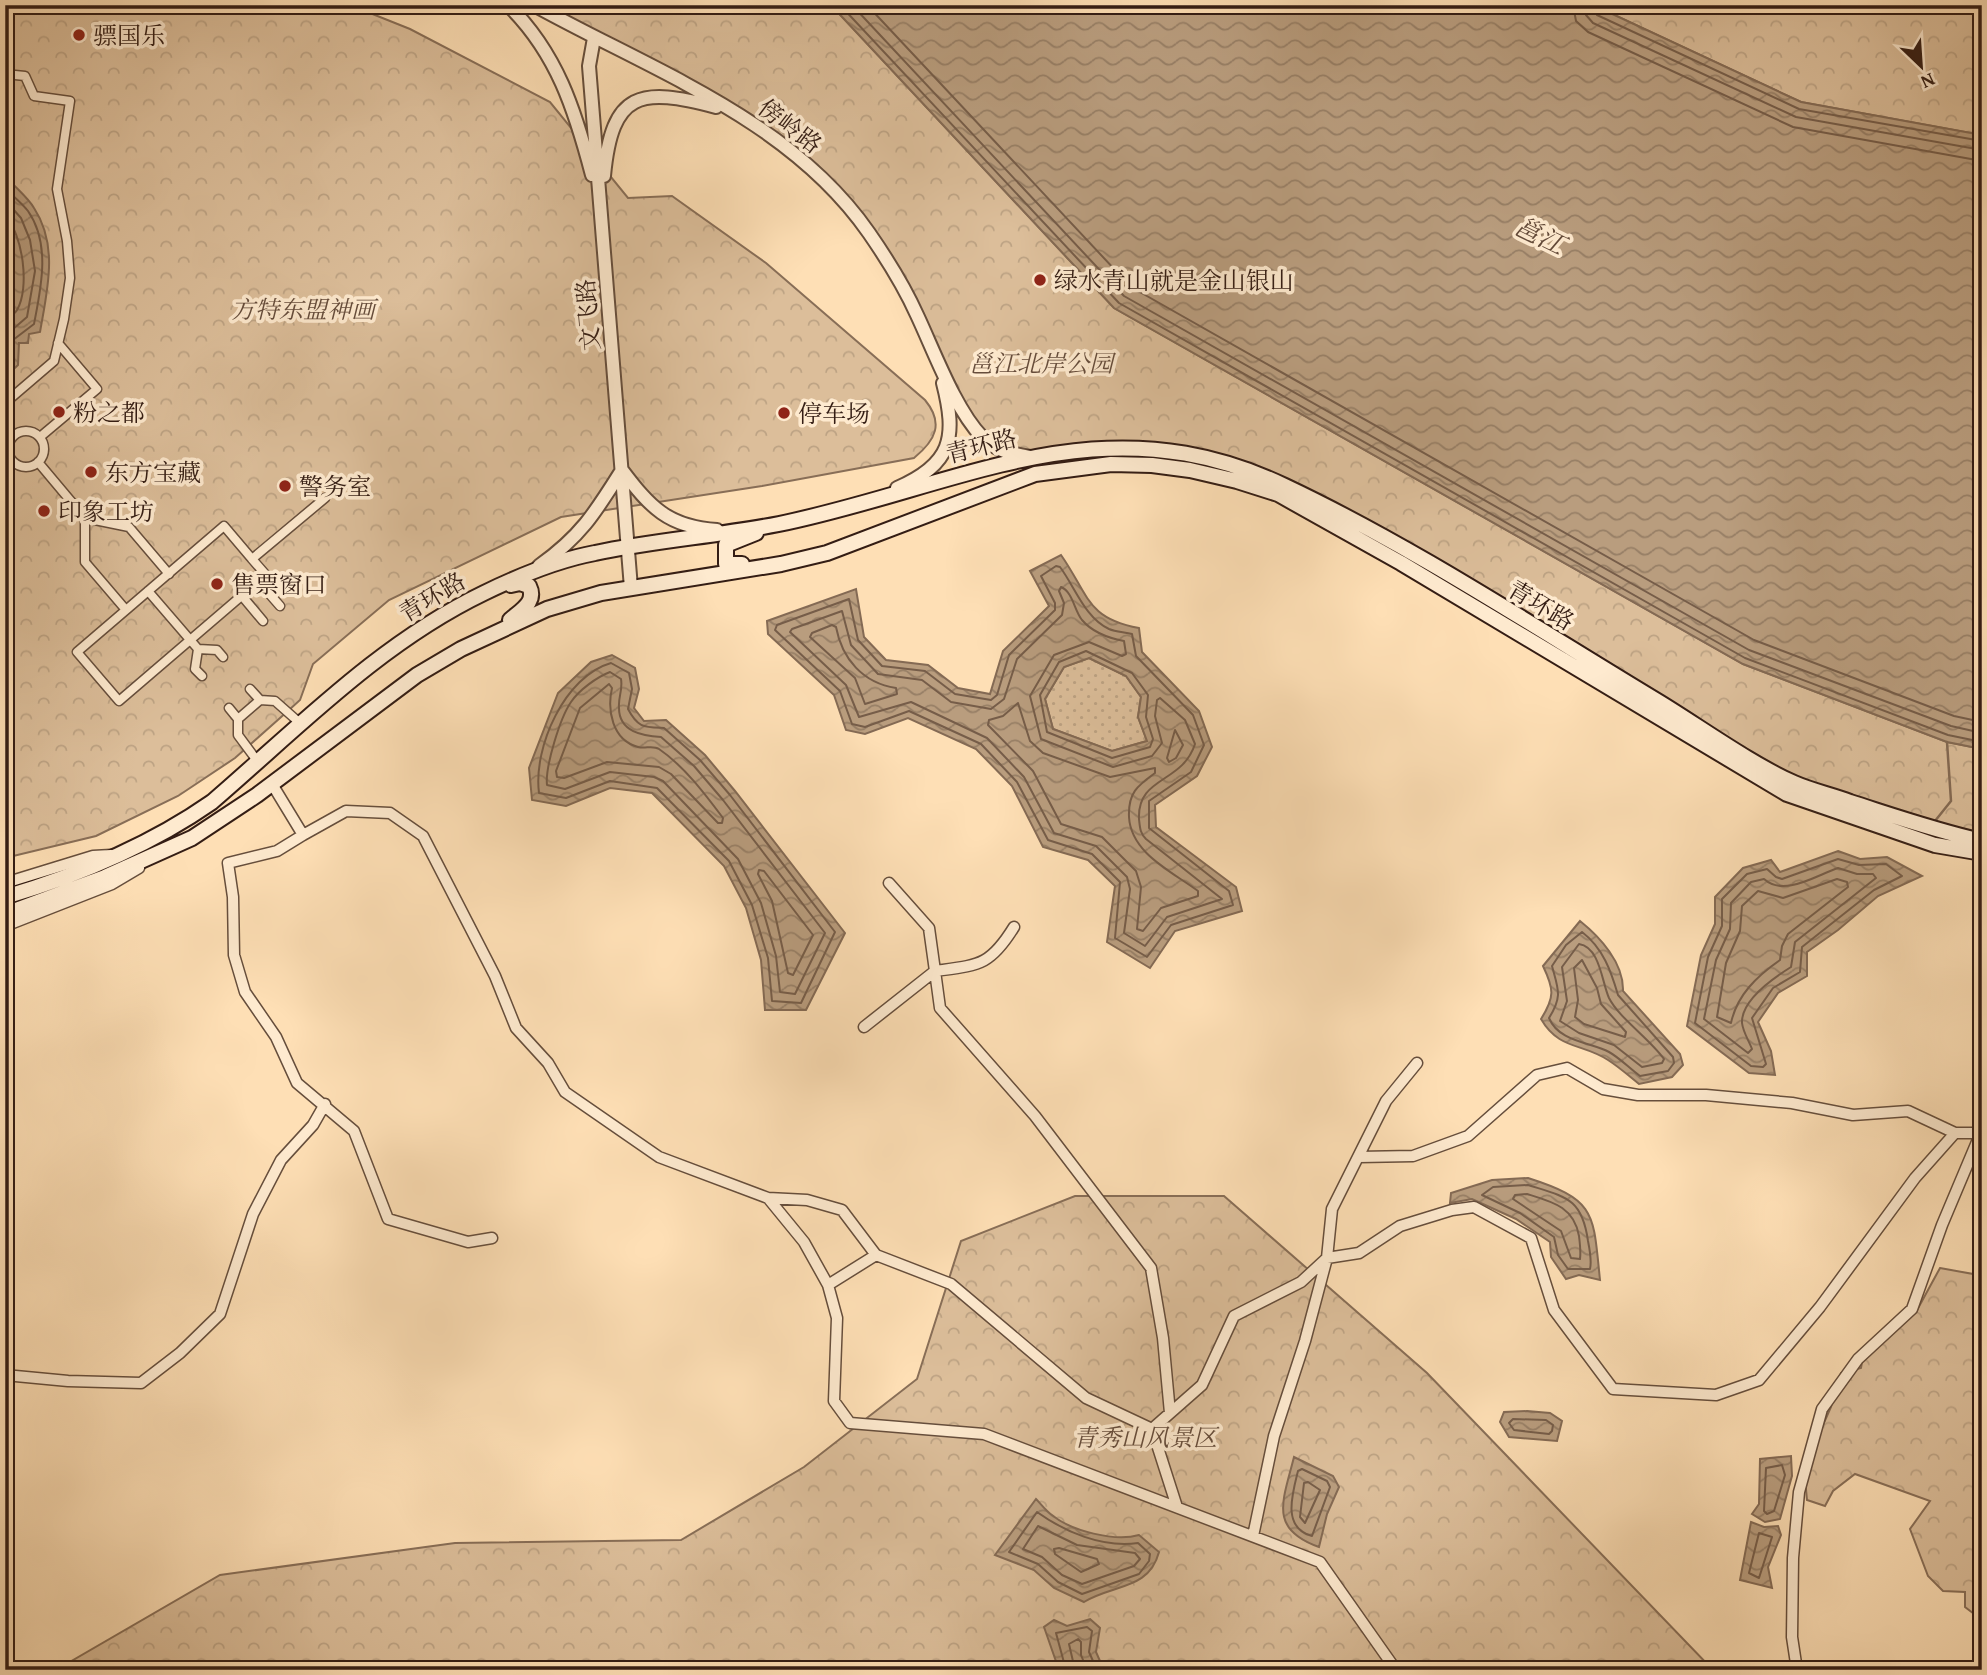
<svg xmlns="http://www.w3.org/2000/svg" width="1987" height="1675" font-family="'Gentium Book Plus','Noto Serif SC',serif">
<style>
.grass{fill:url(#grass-dots);stroke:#886e57;stroke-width:2}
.forest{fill:url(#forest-crowns);stroke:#886e57;stroke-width:2}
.water{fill:url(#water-waves);stroke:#846a54;stroke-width:2;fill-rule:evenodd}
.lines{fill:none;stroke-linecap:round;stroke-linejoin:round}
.shore{stroke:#765d49;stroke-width:2}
.stream{stroke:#846a54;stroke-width:2.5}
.pedestrian-casing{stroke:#664e3c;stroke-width:11}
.minor-casing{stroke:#664e3c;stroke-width:13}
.tertiary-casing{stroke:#664e3c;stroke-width:16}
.secondary-casing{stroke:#341d14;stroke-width:18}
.pedestrian{stroke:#feeacf;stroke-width:8}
.minor{stroke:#feeacf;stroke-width:10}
.tertiary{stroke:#feeacf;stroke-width:12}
.secondary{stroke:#feeacf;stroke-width:14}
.poi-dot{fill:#8f2418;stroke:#feeacf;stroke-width:2.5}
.labels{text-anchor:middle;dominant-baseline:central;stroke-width:7;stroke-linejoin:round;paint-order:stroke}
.poi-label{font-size:24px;fill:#341d14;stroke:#feeacf;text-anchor:start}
.street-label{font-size:24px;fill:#341d14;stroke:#feeacf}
.park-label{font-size:24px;font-style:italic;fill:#664d3c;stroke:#feeacf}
.water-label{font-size:26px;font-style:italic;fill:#634a39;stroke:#feeacf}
</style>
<defs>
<pattern id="grass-dots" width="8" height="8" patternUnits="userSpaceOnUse" patternTransform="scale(1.75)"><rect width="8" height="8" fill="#dcbe9a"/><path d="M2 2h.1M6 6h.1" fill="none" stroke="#bda384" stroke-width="1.8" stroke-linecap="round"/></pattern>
<pattern id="forest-crowns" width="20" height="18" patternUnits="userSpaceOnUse" patternTransform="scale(1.75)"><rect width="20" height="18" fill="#dcbe9a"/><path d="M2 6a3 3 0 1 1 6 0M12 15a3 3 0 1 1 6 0" fill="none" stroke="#bda384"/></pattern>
<pattern id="water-waves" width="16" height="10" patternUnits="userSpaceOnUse" patternTransform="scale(1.75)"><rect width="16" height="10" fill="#b99d7e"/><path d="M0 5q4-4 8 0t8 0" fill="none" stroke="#977f66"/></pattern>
</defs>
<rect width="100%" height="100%" fill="#fedfb5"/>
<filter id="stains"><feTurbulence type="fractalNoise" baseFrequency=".00286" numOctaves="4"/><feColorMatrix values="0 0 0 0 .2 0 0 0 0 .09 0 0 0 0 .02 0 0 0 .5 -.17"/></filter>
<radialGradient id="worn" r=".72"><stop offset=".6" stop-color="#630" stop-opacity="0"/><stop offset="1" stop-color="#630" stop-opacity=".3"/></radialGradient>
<path class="grass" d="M1089 658 1126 676 1141 697 1138 717 1147 741 1112 751 1053 729 1045 699 1064 667Z"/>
<path class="forest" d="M5 5H350L410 29 550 102 628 198 672 196 766 263 925 400C944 423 936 440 914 458L762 486 561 517 389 600 313 664 300 700 289 710 235 758 178 796 96 836 5 858Z
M534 5H831L1114 308 1743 664 1947 742 1982 749V841L1792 782 1407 551 1193 454 1030 457 982 438 867 230 769 134Z
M1593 5H1982V135L1801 102Z
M1075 1196H1224L1427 1373 1713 1670H56L220 1575 455 1543 681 1540 804 1467 917 1379 961 1241Z
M1940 1268 1973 1274 1982 1292V1620L1965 1607V1592L1943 1591 1928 1576 1910 1529 1930 1501 1855 1474 1833 1491 1825 1506 1807 1500 1804 1468 1831 1407 1841 1373 1861 1368 1864 1351 1916 1312Z"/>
<path class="water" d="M831 5H1593L1801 102 1982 135V749L1947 742 1743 664 1114 308Z
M5 175C14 187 27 196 34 208 59 246 47 291 40 332L29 334 28 343H19L18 365 5 377Z
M1061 555C1089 595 1086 618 1139 628L1142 652 1199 711 1212 747 1197 776 1155 805 1156 827 1236 887 1242 911 1175 931 1150 968 1107 942 1115 886 1088 860 1043 847 1012 786 976 749 908 718 865 734 846 730 834 695 768 634 767 621 856 589 864 637 886 660 928 665 958 688 990 694 1003 651 1049 606 1030 571ZM1089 658 1126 676 1141 697 1138 717 1147 741 1112 751 1053 729 1045 699 1064 667Z
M612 655 635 668 639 689 634 708 644 721 666 720 705 755 735 791 845 933 806 1010H765L761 960 746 908 724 866 652 793 610 788 566 806 532 800 529 768 558 693 591 662Z
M1838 851 1860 859 1887 857 1922 876 1878 896 1838 930 1807 952V976L1778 993 1758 1022 1771 1051 1775 1075 1749 1073 1687 1026 1701 955 1715 924V897L1743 868 1771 860 1780 872Z
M1580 921C1600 937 1624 963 1623 991L1680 1054 1683 1065 1672 1077 1639 1084C1629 1076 1619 1067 1608 1060 1582 1043 1559 1050 1541 1019 1555 997 1554 989 1543 966Z
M1528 1178C1597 1200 1593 1213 1600 1280L1579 1275 1566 1279 1551 1257 1550 1242 1516 1219 1472 1199 1450 1203 1451 1193 1492 1180Z
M1527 1411 1550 1413 1562 1421 1557 1441 1509 1437 1500 1422 1504 1412Z
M1791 1456 1792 1476 1780 1519 1765 1522 1752 1514 1759 1504 1760 1459Z
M1294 1457 1333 1476 1339 1487 1327 1514 1319 1547C1268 1529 1283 1501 1294 1457Z
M1036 1499C1041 1504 1046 1511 1052 1515 1071 1531 1115 1542 1139 1535L1159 1552C1149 1590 1114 1584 1084 1602L1054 1588 1034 1570 995 1555Z
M1751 1522 1764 1527 1778 1526 1781 1535 1768 1567 1772 1588 1740 1580Z
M1090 1619 1100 1628 1096 1652 1104 1670H1059L1044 1627 1054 1620 1067 1626Z"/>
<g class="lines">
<path class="shore" d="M840 5 1119 303 1745 658 1948 735 1982 742
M852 5 1124 296 1749 650 1951 726 1982 733
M867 5 1131 287 1754 640 1954 716 1982 722
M1573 5 1576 21 1588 32 1793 127 1982 161
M1584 5 1586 15 1593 23 1796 117 1982 150
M1592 5 1597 15 1799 109 1982 141
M5 187C12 196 22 203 28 211 51 244 41 288 34 324L13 340 11 362 5 368
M5 200 21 218 30 240 35 271 27 317 5 336
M5 216C23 234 30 288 17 310 15 314 8 318 5 321
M1056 566 1060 567C1075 587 1085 618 1109 629 1116 632 1125 632 1132 634L1136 656 1193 715 1204 745 1191 772 1149 801V828L1229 891 1233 905 1171 925 1147 957 1115 938 1120 882 1092 854 1048 840 1017 782 981 744 909 711 865 727 852 724 840 691 775 630 777 625 849 599 858 640 882 666 925 671 955 694 991 700 997 695 1009 655 1055 610V603L1041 576Z
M1061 587C1073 592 1074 610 1082 620 1093 633 1108 638 1124 641L1126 654 1122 656 1089 642 1054 655 1030 696 1041 739 1113 767 1152 756 1162 743 1155 716 1157 700 1160 698 1185 720 1195 744C1182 784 1137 776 1139 819 1140 828 1140 833 1146 839L1222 899 1167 917 1145 946 1124 933 1130 889 1127 877 1096 846 1054 833 1024 777 987 738 911 702 859 717 846 685 790 632 792 629 842 611 851 645 878 674 922 680 951 702 991 709 1004 699 1017 659 1062 615 1064 603 1059 591Z
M832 625 836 627C842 659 863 683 896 688L897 694 865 704 855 678 810 637 812 633Z
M1086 651 1132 673 1148 695 1146 717 1153 739 1150 747 1112 758 1047 732 1040 695 1059 662Z
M611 663 629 673 632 689 628 709C638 728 644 727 664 728L700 760 730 795 835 932 801 1003 772 1001 768 958 752 905 729 861 657 788 610 781 566 798 539 793C533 747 565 676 611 663Z
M610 672 621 679C623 690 618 697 619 708 619 732 643 736 661 737L694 766 723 800 825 933 795 994 780 992 776 956 761 903 738 859 663 781 654 777 610 772 565 789 547 785C545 767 560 718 571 702 579 690 597 677 610 672Z
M609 684 612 688C607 710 612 740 638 747 645 749 653 745 659 749 684 766 705 794 723 818L722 823H718L671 774 659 767 607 762 564 778 557 777 556 771 580 708Z
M1018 703 1030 741 1043 753 1110 777 1155 768V773C1137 786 1128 793 1129 817 1131 853 1171 871 1198 891V896L1161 908 1143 931 1137 929 1141 887 1136 871 1102 837 1061 824 1033 771 988 725 989 720 1003 716Z
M1175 730 1183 745 1176 758 1169 762 1167 758Z
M1838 859 1859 865 1886 864 1902 876 1874 890 1802 947 1800 972 1773 988 1752 1018 1766 1064 1763 1067 1751 1066 1695 1023 1708 957 1722 926V899L1747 874 1767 869 1776 877 1782 879Z
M1838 868 1857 874H1873L1876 878 1795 942 1791 967C1775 977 1741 1000 1742 1023 1743 1032 1749 1041 1752 1049L1748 1053 1704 1019 1716 960 1730 929 1731 903 1751 882 1764 879C1784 897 1815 876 1838 868Z
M759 870 764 871 813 935 793 975 788 973 772 901 758 874Z
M1837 879 1847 882 1848 887 1788 934 1782 946 1780 960C1757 976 1737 995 1731 1023L1717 1017 1726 963 1740 931 1742 906 1758 891 1783 898Z
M1582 932C1603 948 1611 971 1618 995L1673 1057 1674 1063 1668 1071 1640 1076C1630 1069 1620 1058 1609 1052 1590 1042 1559 1042 1549 1018 1563 996 1558 989 1552 966L1566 945Z
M1579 944C1600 947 1602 983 1609 998 1619 1018 1650 1039 1664 1059L1662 1063 1642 1067 1614 1045 1579 1033 1560 1021 1567 1001 1562 967Z
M1582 960 1597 988 1601 1004 1626 1032 1625 1037 1584 1024 1575 1017 1578 1000 1574 968Z
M1528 1185C1566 1197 1582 1198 1588 1241 1590 1251 1592 1261 1590 1269H1568L1558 1255 1554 1237 1520 1213 1482 1195 1493 1187Z
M1527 1194C1553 1202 1574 1207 1579 1236 1580 1244 1581 1252 1580 1259L1571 1258 1561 1231 1513 1199 1515 1195Z
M1513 1419 1546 1420 1553 1425 1552 1431 1549 1434 1514 1430 1509 1423Z
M1782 1465 1785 1475 1774 1511 1767 1514 1764 1511 1766 1468Z
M1302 1469 1327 1481 1330 1487 1312 1536C1282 1528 1292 1495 1298 1471Z
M1308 1482 1320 1490 1305 1523 1300 1517 1304 1483Z
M1037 1512C1065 1532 1102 1548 1138 1543L1150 1554 1149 1561 1139 1574 1082 1594 1058 1582 1038 1564 1009 1552Z
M1038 1526 1077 1545 1135 1553 1140 1559 1134 1566 1082 1584 1062 1575 1042 1557 1023 1549Z
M1759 1533 1772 1537 1759 1578 1749 1573Z
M1059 1548 1097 1559 1099 1564 1081 1572 1055 1554 1054 1549Z
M1066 1670 1056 1633 1087 1627 1092 1631 1089 1652 1097 1670
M1075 1670 1069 1644 1078 1639 1081 1642V1655L1087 1670"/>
<path class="stream" d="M1935 821 1951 801 1947 742"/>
<g class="pedestrian-casing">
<path id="pedestrian" d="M5 74 25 76 34 96 70 101 57 189 67 241 70 278 64 319 54 361 5 403
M5 424 14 435
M8 449a18 18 0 1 1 36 0a18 18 0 1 1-36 0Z
M40 437 97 389 58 343
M38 462 85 518
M252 559 266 575 119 701 77 652 224 526 252 559 325 498
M259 582 280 606
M148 591 198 649
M242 596 263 621
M126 610 85 562V518L129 527 169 574
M202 676 195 669 198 649 217 650 223 657
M250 689 260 700
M229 708 238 719
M258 762 238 735V719L260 700 275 701 301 724"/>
</g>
<g class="minor-casing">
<path id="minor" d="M201 5V7
M272 784 303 835 277 851 228 863 233 897 234 955 245 992 276 1037 297 1083 354 1131 388 1219 468 1242 492 1238
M303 835 346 811 390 813 423 836 495 976 516 1028 548 1063 565 1092 659 1157 768 1198 804 1242 828 1285 837 1318 834 1401 850 1423 984 1434 1320 1562 1396 1670
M5 883 93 856 111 855
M889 883 929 928 935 971C979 965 990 966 1014 927
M5 926 112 884 139 868
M864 1027 935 971 940 1008 1035 1116 1151 1268 1163 1338 1170 1413
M1359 1157 1413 1156 1468 1136 1537 1075 1567 1068 1603 1089 1638 1095H1706L1792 1103 1853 1115 1908 1111 1955 1133
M768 1198 807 1200 842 1210 876 1255 951 1284 1086 1398 1152 1429 1177 1507
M828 1285 876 1255
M5 1375 68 1381 141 1383 180 1353 220 1314 253 1214 281 1160 313 1125 325 1104
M1152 1429 1202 1385 1234 1316 1301 1282 1327 1258 1332 1209 1386 1101 1417 1063
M1253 1536 1274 1436 1305 1341 1327 1258 1359 1253 1400 1226 1452 1210 1474 1207 1531 1238 1554 1310 1613 1389 1716 1395 1759 1380 1820 1307 1915 1178 1955 1133H1981
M1797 1670 1792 1637 1793 1558 1799 1492 1822 1409 1858 1359 1912 1309 1942 1225 1982 1130"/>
</g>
<g class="tertiary-casing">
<path id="tertiary" d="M508 5C557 53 575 110 592 175
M534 5C651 70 790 119 869 233 887 259 904 286 917 315 934 351 955 409 982 437 994 450 1012 454 1030 457
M594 38 589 66 631 588
M604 176C612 91 640 87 716 107
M622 470C650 507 668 527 717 530
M897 488C952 464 957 438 943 383
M539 566C581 536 595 513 622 470"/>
</g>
<g class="secondary-casing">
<path id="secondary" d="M742 564H726V545L756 533
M510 620C521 610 537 602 529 586L520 583 511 585
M5 897C79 875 149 846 212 802 298 728 380 643 484 593 519 576 557 560 595 553 656 540 718 536 779 524 960 487 1100 398 1285 486 1414 547 1536 628 1659 702 1700 727 1751 764 1794 783 1812 791 1832 795 1850 802 1894 816 1937 831 1982 841
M5 914 105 877 192 838 257 795 417 675 461 649 547 609 601 593 781 564 827 553 1035 474 1111 464 1152 465 1190 470 1237 481 1278 494 1401 563 1787 794 1935 845 1982 853"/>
</g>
<use href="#pedestrian" class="pedestrian"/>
<use href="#minor" class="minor"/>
<use href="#tertiary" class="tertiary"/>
<use href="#secondary" class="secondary"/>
</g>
<g class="poi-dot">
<circle cx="79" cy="35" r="7"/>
<circle cx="1040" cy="280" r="7"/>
<circle cx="59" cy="412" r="7"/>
<circle cx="784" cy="413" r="7"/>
<circle cx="91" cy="472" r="7"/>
<circle cx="285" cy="486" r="7"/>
<circle cx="44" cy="511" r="7"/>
<circle cx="217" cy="584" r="7"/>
</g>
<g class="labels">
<g class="poi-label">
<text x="93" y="35">骠国乐</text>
<text x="1054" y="280">绿水青山就是金山银山</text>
<text x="73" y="412">粉之都</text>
<text x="798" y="413">停车场</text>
<text x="105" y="472">东方宝藏</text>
<text x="299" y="486">警务室</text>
<text x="58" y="511">印象工坊</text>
<text x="231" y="584">售票窗口</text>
</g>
<g class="street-label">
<text transform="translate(790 126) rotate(37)">傍岭路</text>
<text transform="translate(588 315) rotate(-95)">文飞路</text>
<text transform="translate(981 446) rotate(-14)">青环路</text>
<text transform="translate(432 597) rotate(-31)">青环路</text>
<text transform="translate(1541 605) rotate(31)">青环路</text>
</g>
<g class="park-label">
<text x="303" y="309">方特东盟神画</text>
<text x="1041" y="363">邕江北岸公园</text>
<text x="1145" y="1437">青秀山风景区</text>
</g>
<g class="water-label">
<text transform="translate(1540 235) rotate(26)">邕江</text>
</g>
</g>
<rect width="1987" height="1675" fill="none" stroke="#fedfb5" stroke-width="28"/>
<rect x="7" y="7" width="1973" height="1661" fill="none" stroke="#341d14" stroke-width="3.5"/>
<rect x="14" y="14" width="1959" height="1647" fill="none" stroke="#341d14" stroke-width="2"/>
<g transform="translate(1921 66) rotate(155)" stroke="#feeacf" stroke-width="5" paint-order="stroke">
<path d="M0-5L12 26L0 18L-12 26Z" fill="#341d14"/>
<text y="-10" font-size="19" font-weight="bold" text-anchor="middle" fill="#341d14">N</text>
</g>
<rect width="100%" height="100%" filter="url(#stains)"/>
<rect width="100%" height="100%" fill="url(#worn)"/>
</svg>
